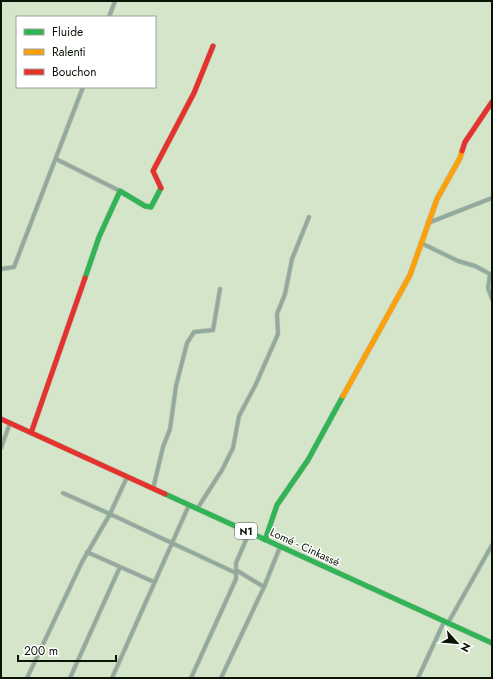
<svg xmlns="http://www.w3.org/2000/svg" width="493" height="679" font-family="Jost,sans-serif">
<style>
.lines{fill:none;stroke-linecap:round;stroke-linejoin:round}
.street-casing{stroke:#b5c1ad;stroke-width:5}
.fast-casing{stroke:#b5c1ad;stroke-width:6}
.slow-casing{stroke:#b5c1ad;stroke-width:6}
.jam-casing{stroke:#b5c1ad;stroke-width:6}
.street{stroke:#92a99d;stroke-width:3.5}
.fast{stroke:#30b455;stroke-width:5}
.slow{stroke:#ff9f0a;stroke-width:5}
.jam{stroke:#e5322d;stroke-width:5}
.labels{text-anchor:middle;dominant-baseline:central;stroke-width:3;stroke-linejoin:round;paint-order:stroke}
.shield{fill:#fff;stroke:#545a4f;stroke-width:1}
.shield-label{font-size:10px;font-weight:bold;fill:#0a1404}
.street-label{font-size:11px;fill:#0a1404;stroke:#fff}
</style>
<rect width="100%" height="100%" fill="#d5e5ca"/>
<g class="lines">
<g class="street-casing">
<path id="street" d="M109 17 115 1
M56 159 120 191
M428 223 492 198
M421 243 458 261 475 266 490 274 488 288 492 299
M1 269 14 267 83 87
M1 448 10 423
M153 489 163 447 170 429 176 386 187 343 194 332 213 330 220 289
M63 493 110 514 236 573
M197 509 222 470 233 448 239 416 256 384 278 334 277 314 285 294 292 259 309 217
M87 552 154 582
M236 570 264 587
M448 623 492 545
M27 678 82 562 110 514 127 477
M70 678 120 567
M112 678 189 505
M191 678 236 579V563L249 533
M221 678 264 587 280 547
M418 678 444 622"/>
</g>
<g class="fast-casing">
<path id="fast" d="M85 278 99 237 120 191 145 206 151 207 161 188
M165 494 492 643
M265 540 277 505 308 460 343 396"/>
</g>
<g class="slow-casing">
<path id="slow" d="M343 396 410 275 437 199 460 158 462 151"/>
</g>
<g class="jam-casing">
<path id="jam" d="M462 151 465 142 492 102
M161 188 153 171 194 93 213 46
M1 419 165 494
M31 433 85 278"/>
</g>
<use href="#street" class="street"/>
<use href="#fast" class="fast"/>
<use href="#slow" class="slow"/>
<use href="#jam" class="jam"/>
</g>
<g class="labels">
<rect class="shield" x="235" y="523" width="22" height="16" rx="3"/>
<g class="shield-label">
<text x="246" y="531">N1</text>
</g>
<g class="street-label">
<text transform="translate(305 547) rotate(25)">Lomé - Cinkassé</text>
</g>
</g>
<rect width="493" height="679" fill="none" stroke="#0a1404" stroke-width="4"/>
<rect x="16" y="16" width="140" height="72" fill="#ffffff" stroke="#9da19b"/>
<rect x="24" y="29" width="20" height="6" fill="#30b455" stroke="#9da19b"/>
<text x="52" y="36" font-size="12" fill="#0a1404">Fluide</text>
<rect x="24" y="49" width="20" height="6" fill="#ff9f0a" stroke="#9da19b"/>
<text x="52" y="56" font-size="12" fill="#0a1404">Ralenti</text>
<rect x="24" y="69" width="20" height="6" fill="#e5322d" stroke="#9da19b"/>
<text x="52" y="76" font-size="12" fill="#0a1404">Bouchon</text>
<g transform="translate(457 643) rotate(117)" stroke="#ffffff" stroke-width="3" paint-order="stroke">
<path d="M0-3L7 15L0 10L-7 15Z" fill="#0a1404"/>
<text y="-6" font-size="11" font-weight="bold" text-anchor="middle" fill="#0a1404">N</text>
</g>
<path d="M18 655v6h98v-6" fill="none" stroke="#0a1404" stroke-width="2"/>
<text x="24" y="655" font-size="12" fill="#0a1404" stroke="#ffffff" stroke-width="3" paint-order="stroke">200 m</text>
</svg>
